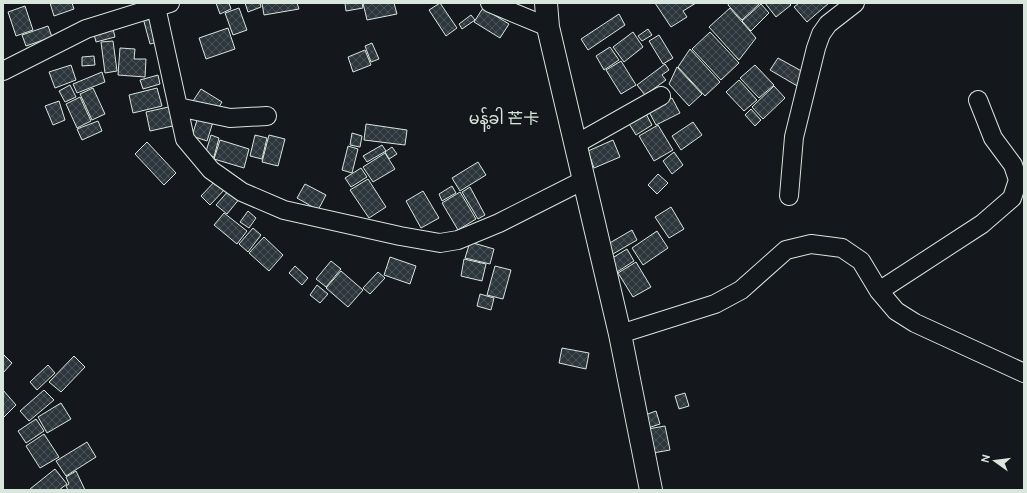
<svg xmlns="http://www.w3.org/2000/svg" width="1027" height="493" font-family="Ubuntu,'Noto Sans SC','Noto Sans Myanmar',sans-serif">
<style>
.building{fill:url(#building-cross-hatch);stroke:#d8e6dc}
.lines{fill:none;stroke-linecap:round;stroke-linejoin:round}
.minor-casing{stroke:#d8e6dc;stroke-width:20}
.major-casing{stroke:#d8e6dc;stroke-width:24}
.minor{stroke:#14181c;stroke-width:18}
.major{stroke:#14181c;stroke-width:22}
.labels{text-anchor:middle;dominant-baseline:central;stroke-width:3;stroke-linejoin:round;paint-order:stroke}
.quarter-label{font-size:16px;fill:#d8e6dc;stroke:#14181c}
</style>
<defs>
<pattern id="building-cross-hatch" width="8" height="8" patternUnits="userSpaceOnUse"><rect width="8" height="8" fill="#2c363c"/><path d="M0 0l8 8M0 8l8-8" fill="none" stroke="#4a5358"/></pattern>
</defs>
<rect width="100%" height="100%" fill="#14181c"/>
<path class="building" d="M50 3H72L74 9 54 16Z
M216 3H229L231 9 220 14Z
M245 3H260L261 7 248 12Z
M262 3H297L299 9 264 15Z
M345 3H362L363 8 346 11Z
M363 3H394L397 14 367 20Z
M440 3 457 28 446 36 429 10Z
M655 3H696L683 11 687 17 671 27Z
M729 3H760L742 20 728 5Z
M765 3H789L791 5 776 17Z
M799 3H829L807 22 794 7Z
M761 4 769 13 751 31 742 21Z
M25 6 33 30 16 36 8 12Z
M239 8 247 30 233 35 225 13Z
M483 8 509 24 500 38 474 22Z
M730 8 756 38 739 60 709 27Z
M619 14 625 25 588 50 581 39Z
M154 15 162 41 150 44 143 18Z
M471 15 475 20 462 29 459 24Z
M48 26 52 37 26 46 22 35Z
M228 28 235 49 206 59 199 38Z
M113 29 115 37 96 42 94 34Z
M648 29 652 35 642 41 638 36Z
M633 32 643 47 624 62 613 47Z
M710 32 739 63 721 80 692 49Z
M659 35 673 58 663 64 649 41Z
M113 41 117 71 105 73 101 42Z
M372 43 379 59 371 62 365 46Z
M610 47 619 60 604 70 596 56Z
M120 48 135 49 134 59H146L145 77 118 75Z
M690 49 720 82 705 96 678 67Z
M365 50 371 65 353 72 348 57Z
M94 56 95 65 82 66V57Z
M778 58 807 74 799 87 770 70Z
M621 61 636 85 621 94 606 70Z
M665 64 669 70 662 75 666 80 645 95 637 85Z
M71 65 76 80 55 88 49 72Z
M755 65 774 85 759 98 740 78Z
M677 67 702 94 689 106 669 84Z
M102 72 105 82 77 93 73 84Z
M158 75 160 84 143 89 140 80Z
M739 80 757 100 744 111 726 92Z
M70 85 76 97 65 102 59 91Z
M774 86 785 98 763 119 752 107Z
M93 88 105 114 92 120 80 94Z
M157 88 162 106 133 113 129 95Z
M201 89 222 102 214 115 193 101Z
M80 97 91 121 77 128 66 104Z
M672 98 680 113 656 125 648 110Z
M59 101 65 120 53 125 45 106Z
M173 106 177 125 150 131 146 112Z
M751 109 761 120 755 126 745 115Z
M645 112 652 125 636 135 628 122Z
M198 117 213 122 207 141 192 136Z
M98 121 102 131 82 140 77 129Z
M693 122 702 135 681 150 672 136Z
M366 124 407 130 405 145 364 140Z
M658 125 673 150 654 161 639 136Z
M352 133 362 136 360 147 350 145Z
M211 135 219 138 214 157 205 155Z
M255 135 267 138 262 159 250 156Z
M269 135 285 139 278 166 262 162Z
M220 140 249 149 244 168 214 159Z
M613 140 620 157 594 168 588 151Z
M147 142 176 173 164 185 135 154Z
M382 145 386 151 367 162 363 156Z
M348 146 358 149 352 173 342 170Z
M392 147 397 154 389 159 385 152Z
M674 152 683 165 672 174 663 161Z
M385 153 395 169 373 182 363 167Z
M478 162 486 175 460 191 452 178Z
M361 168 367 177 351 187 345 178Z
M658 174 668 183 657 194 648 185Z
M217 179 226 188 210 205 201 196Z
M368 179 386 207 369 218 350 190Z
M305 184 326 195 318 210 297 198Z
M452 186 456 193 442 201 439 194Z
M470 187 485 215 478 219 462 192Z
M230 189 240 198 227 214 216 205Z
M423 191 439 218 421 228 406 201Z
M460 192 476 219 458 230 442 203Z
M671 207 684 229 669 238 655 217Z
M248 211 256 218 249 228 240 222Z
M224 213 247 231 237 244 214 225Z
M253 228 261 235 248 252 239 244Z
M632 230 637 240 606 258 601 248Z
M657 231 668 248 643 265 632 248Z
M264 237 283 255 269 271 249 253Z
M470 242 494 249 490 264 465 258Z
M627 249 634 261 617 272 609 260Z
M390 257 416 266 410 284 384 275Z
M464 259 486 264 482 281 461 276Z
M331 261 341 269 326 287 316 279Z
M636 262 651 287 633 297 618 273Z
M295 266 308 278 302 285 289 273Z
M495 266 511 270 503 299 487 295Z
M341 271 363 290 348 307 326 288Z
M378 272 385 278 370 294 363 288Z
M317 285 328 294 320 303 310 295Z
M480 294 494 298 491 310 477 306Z
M562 348 589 353 586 369 559 363Z
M3 354 12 363 3 373Z
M74 356 85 367 61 392 49 382Z
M48 365 55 373 37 390 30 382Z
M3 390 16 405 3 418Z
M44 390 54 400 29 421 20 411Z
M685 393 689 406 679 409 675 396Z
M61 403 71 419 47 433 38 417Z
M656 411 660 424 648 428 645 415Z
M36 419 44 431 26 443 18 431Z
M665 426 670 450 653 453 648 429Z
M44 434 59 457 40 468 26 446Z
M87 442 96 457 66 476 56 461Z
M55 469 67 484 59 490H31L30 489Z
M76 471 85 490H68L66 486 69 484 66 477Z"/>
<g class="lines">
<g class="minor-casing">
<path id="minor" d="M490 3 548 27
M156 7 185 139 211 170 242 192 284 210 400 236 440 243 458 240 499 223 584 180
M3 71 86 29 170 3
M178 107 230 118 267 116
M576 144 661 96
M789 196 794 137 816 48 821 34 828 24 855 3
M879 291 982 224 1012 198 1018 180 1013 165 993 138 978 100
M620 334 715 304 741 290 786 250 811 244 842 248 861 261 879 291 896 311 915 323 1024 373"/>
</g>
<g class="major-casing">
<path id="major" d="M546 3 548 27 620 334 651 490"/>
</g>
<use href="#minor" class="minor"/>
<use href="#major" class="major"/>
</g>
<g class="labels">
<g class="quarter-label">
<text x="504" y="118">မန့်ခါ 芒卡</text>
</g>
</g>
<rect width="1027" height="493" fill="none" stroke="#d8e6dc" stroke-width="8"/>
<g transform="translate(995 461) rotate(284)" stroke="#14181c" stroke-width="3" paint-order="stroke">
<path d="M0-3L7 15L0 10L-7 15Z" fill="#d8e6dc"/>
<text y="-6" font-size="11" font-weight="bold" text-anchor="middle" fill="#d8e6dc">N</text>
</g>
</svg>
